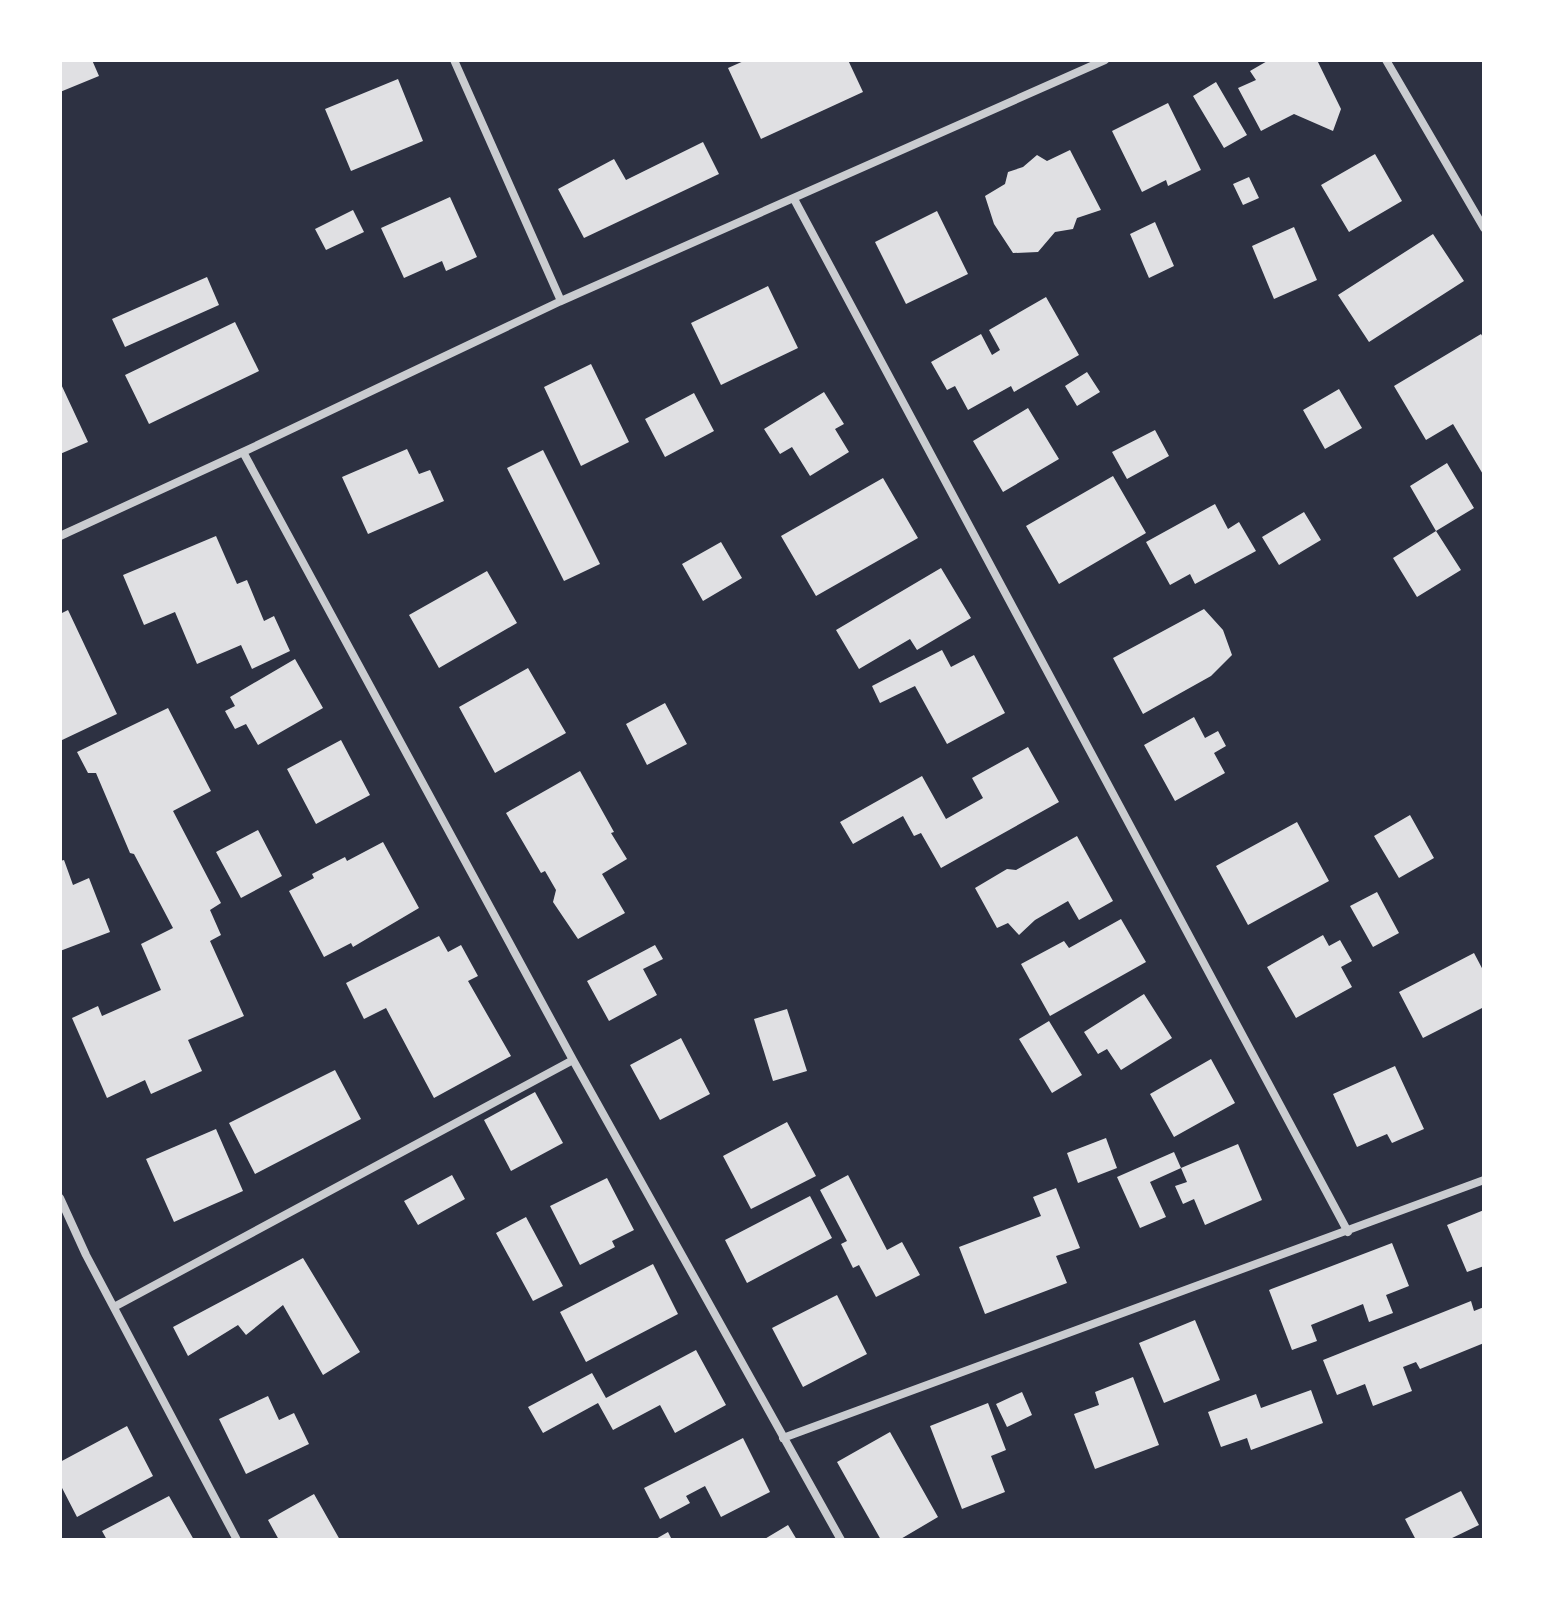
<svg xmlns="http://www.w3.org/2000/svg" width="1544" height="1600" font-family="'Golos Text',sans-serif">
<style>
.building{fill:#e0e0e3}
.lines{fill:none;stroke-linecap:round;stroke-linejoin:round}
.minor{stroke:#caccd0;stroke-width:8}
</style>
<rect width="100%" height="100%" fill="#2d3142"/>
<path class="building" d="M60 60H92L99 76 60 92Z
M746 60H848L863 92 761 139 728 68Z
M1269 60H1317L1341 109 1333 131 1294 114 1261 131 1238 88 1256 80 1250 71Z
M398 79 423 141 351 171 325 109Z
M1216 82 1247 135 1224 148 1193 96Z
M1168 103 1201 170 1168 186 1166 180 1142 192 1112 131Z
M703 142 719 174 584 238 558 189 614 159 626 180Z
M1070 150 1101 210 1077 218 1073 229 1055 232 1038 252 1013 253 994 224 985 196 1005 184 1008 172 1023 167 1037 155 1047 161Z
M1375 154 1402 201 1349 232 1321 185Z
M1249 177 1259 198 1243 205 1233 184Z
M450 197 477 257 446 271 442 261 404 278 381 228Z
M353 210 364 232 326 250 315 229Z
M937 211 968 274 906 304 875 242Z
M1155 222 1174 266 1149 278 1130 234Z
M1294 227 1317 280 1274 299 1252 246Z
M1433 234 1464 281 1369 342 1338 295Z
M207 277 219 305 125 347 112 319Z
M768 286 798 348 721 385 691 323Z
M1046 297 1079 355 1014 392 1011 386 968 410 955 386 947 390 931 362 981 334 992 355 1000 350 989 330Z
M235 322 259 371 149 424 125 375Z
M1481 334 1484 339V476L1453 424 1426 440 1394 386Z
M591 364 629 442 581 466 544 387Z
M1087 372 1100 392 1077 406 1065 386Z
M60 382 88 442 60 454Z
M1339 389 1362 428 1325 449 1303 410Z
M824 392 844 424 835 429 849 452 810 476 792 447 780 454 764 429Z
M694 393 714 431 665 457 645 419Z
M1028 408 1059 459 1003 492 973 441Z
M1155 430 1169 456 1127 479 1112 452Z
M407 449 419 474 430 470 444 501 368 534 342 477Z
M543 450 600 564 564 581 507 468Z
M1447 463 1474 508 1436 531 1410 486Z
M1113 476 1146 533 1059 584 1026 526Z
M883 478 918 538 816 596 781 536Z
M1215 504 1228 529 1239 522 1256 551 1195 584 1190 574 1170 585 1146 542Z
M1304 512 1321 540 1279 565 1262 537Z
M1436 531 1461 570 1417 597 1393 558Z
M216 536 237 584 247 580 264 621 274 616 290 651 252 669 241 645 197 664 175 612 144 625 123 575Z
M721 542 742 578 703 601 682 564Z
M941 568 971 618 917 650 910 639 859 669 836 630Z
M487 571 517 623 439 668 409 615Z
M1204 609 1223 630 1232 655 1211 676 1143 714 1113 658Z
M68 610 117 714 60 741V614Z
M942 650 951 667 974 655 1005 713 947 744 915 686 880 703 872 686Z
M295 659 323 708 258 745 246 724 235 729 225 711 235 706 230 697Z
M528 668 566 733 495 773 459 707Z
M665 703 687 744 647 765 626 724Z
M168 708 211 791 173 811 221 903 210 910 221 935 210 941 244 1016 188 1040 202 1071 151 1094 145 1080 107 1098 72 1018 98 1006 102 1016 161 990 141 944 173 928 134 854 130 853 96 773H88L77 752Z
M1194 717 1205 738 1218 731 1226 746 1214 753 1225 773 1175 801 1144 745Z
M341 740 370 795 316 824 287 769Z
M1028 747 1059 802 941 868 921 833 914 836 903 816 853 844 840 822 922 776 946 819 983 798 972 778Z
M580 771 614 832 611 833 627 859 602 874 625 913 578 939 553 902 556 890 545 871 541 873 506 813Z
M1410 815 1434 858 1399 878 1374 836Z
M1297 822 1329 881 1248 925 1216 866Z
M258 830 282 876 241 898 216 852Z
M1077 836 1113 901 1079 920 1068 901 1035 920 1019 935 1008 923 997 928 975 888 1007 869 1016 870Z
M383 842 419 908 353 947 351 943 324 957 289 891 314 878 312 874 345 857 347 861Z
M64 860 73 885 89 878 110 932 60 951V861Z
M1377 892 1399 933 1373 947 1350 906Z
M1121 919 1146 962 1050 1016 1021 964 1064 941 1069 948Z
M1323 935 1329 946 1340 940 1352 961 1341 967 1352 987 1296 1018 1267 967Z
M439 936 448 952 461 945 478 976 468 981 511 1056 434 1098 386 1008 364 1019 346 983Z
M655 945 663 959 643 969 657 995 609 1021 587 981Z
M1474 953 1484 972V1007L1423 1038 1399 992Z
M1144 994 1172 1038 1121 1070 1107 1049 1098 1054 1084 1032Z
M787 1009 807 1071 773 1081 754 1019Z
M1049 1021 1082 1075 1052 1093 1019 1039Z
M681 1038 710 1094 660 1120 630 1065Z
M1211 1059 1235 1103 1174 1137 1150 1094Z
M1395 1066 1424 1129 1392 1143 1387 1134 1357 1147 1333 1094Z
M335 1070 361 1119 255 1174 229 1123Z
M535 1092 563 1143 511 1171 484 1120Z
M787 1122 816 1176 751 1209 723 1156Z
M216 1129 243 1191 174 1222 146 1159Z
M1106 1138 1117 1168 1078 1183 1067 1153Z
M1238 1144 1262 1200 1205 1225 1194 1199 1183 1204 1175 1186 1187 1182 1181 1168Z
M1174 1152 1181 1168 1150 1182 1166 1217 1140 1228 1117 1177Z
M452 1175 465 1199 418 1225 404 1201Z
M848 1175 887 1250 902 1242 920 1275 876 1297 859 1265 853 1268 841 1244 847 1241 820 1190Z
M607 1178 634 1230 612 1241 615 1247 580 1265 550 1206Z
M1056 1188 1080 1248 1056 1256 1067 1283 985 1314 959 1247 1041 1216 1033 1197Z
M810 1196 832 1238 747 1283 725 1240Z
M1484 1210V1266L1467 1272 1447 1225Z
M526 1217 563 1286 533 1301 496 1233Z
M1392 1243 1409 1286 1386 1295 1393 1313 1369 1322 1363 1304 1311 1325 1317 1341 1292 1350 1269 1290Z
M303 1258 360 1352 323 1375 283 1305 246 1335 238 1325 188 1356 173 1327Z
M653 1264 678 1314 586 1362 560 1312Z
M837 1295 867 1354 803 1387 772 1328Z
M1471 1301 1474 1311 1484 1307V1343L1420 1369 1416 1362 1403 1367 1412 1391 1373 1406 1365 1384 1337 1395 1323 1360Z
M1195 1320 1220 1380 1164 1403 1139 1343Z
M696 1350 726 1405 675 1433 660 1405 613 1430 598 1403 543 1433 528 1407 592 1373 606 1398Z
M1133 1377 1159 1445 1095 1469 1074 1414 1099 1405 1095 1392Z
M1311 1390 1323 1423 1251 1450 1247 1438 1221 1447 1208 1412 1256 1394 1261 1408Z
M1022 1392 1032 1415 1007 1427 996 1404Z
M268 1396 279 1420 294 1413 309 1444 246 1474 219 1419Z
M988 1403 1006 1450 991 1456 1005 1492 962 1509 930 1426Z
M127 1426 153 1476 77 1517 60 1484V1462Z
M890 1432 938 1517 899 1540H881L837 1462Z
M743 1438 770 1492 721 1517 705 1486 686 1496 690 1503 660 1519 644 1488Z
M1461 1491 1479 1525 1448 1540H1416L1405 1519Z
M314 1494 340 1540H279L268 1520Z
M169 1496 194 1540H107L102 1531Z
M788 1525 797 1540H763Z
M668 1532 672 1540H654Z"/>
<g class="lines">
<path class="minor" d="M454 60 561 301
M1386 60 1484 228
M794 199 1348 1232
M243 452 573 1060 841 1540
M60 536 243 452 561 301 1105 60
M60 1198 86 1255 237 1540
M114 1307 573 1060
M783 1438 1484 1180"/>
</g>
<rect width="1544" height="1600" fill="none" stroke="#ffffff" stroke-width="124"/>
</svg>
